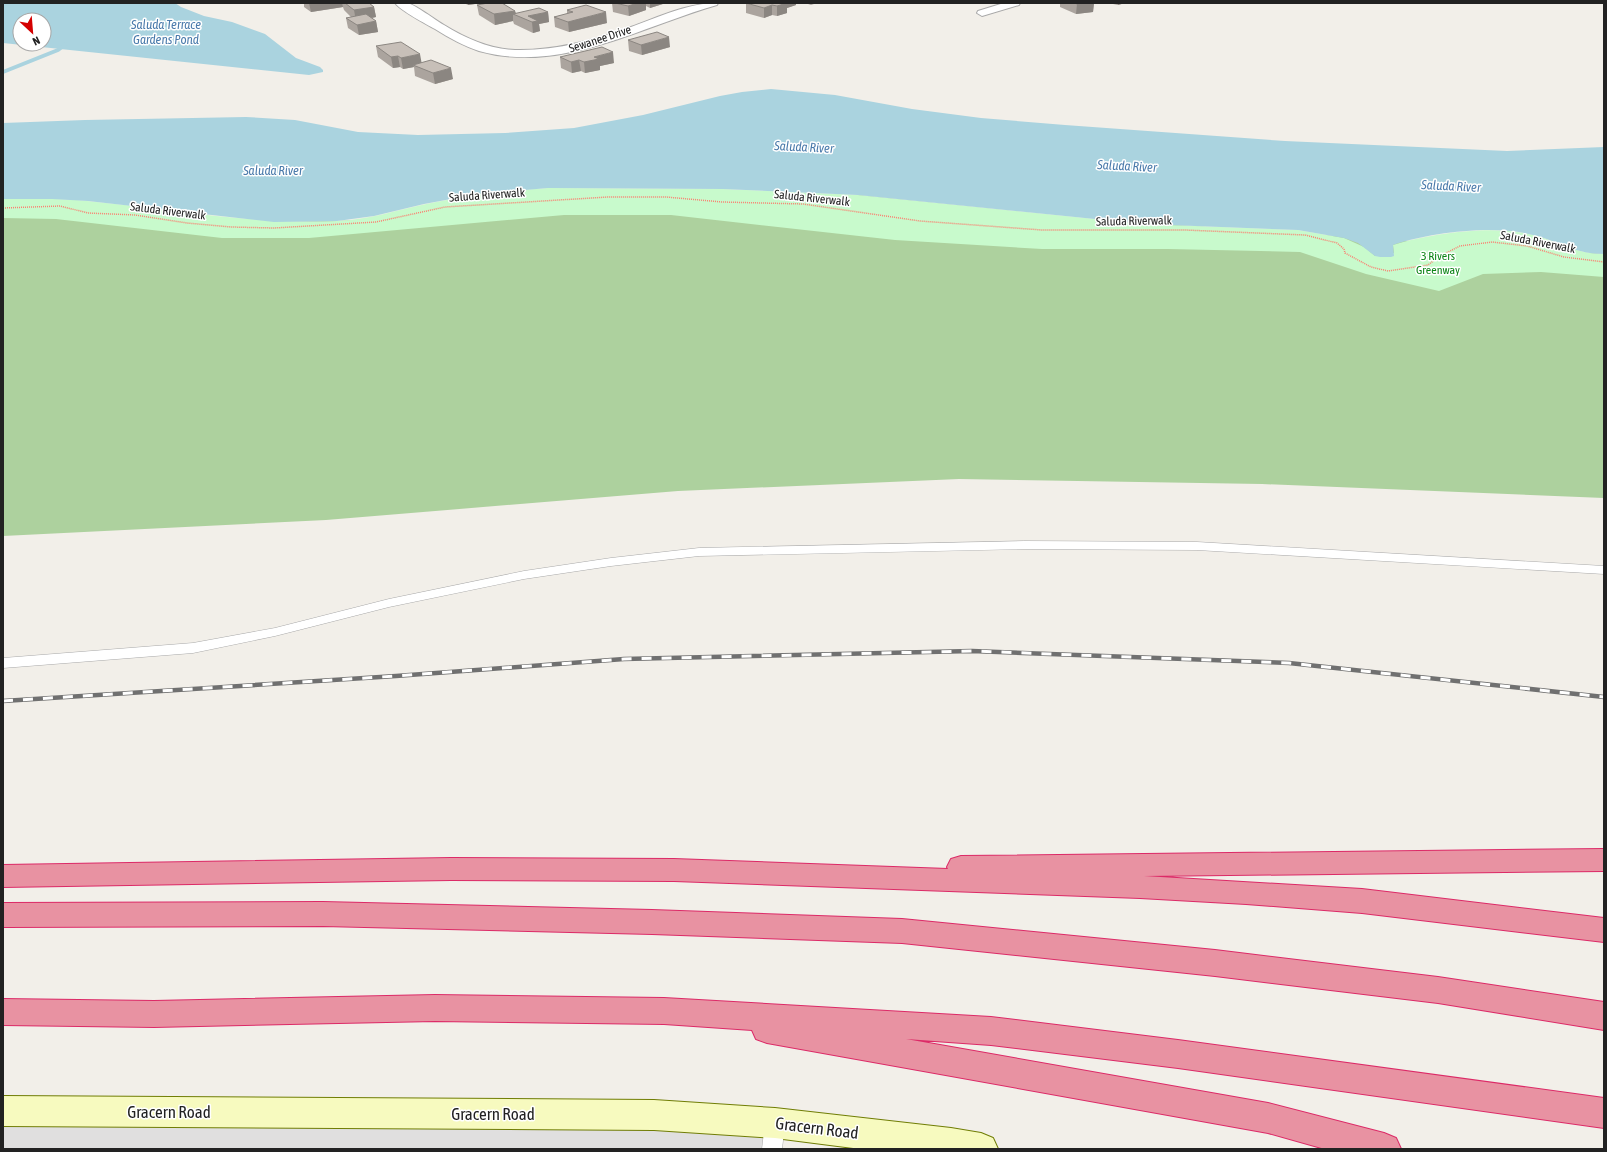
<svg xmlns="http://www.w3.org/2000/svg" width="1607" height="1152" font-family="'Asap Condensed',sans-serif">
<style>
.residential{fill:#e0dfdf}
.forest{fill:#add19e}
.park{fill:#c8facc}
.water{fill:#aad3df;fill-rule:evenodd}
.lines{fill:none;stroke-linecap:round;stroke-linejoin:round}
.stream{stroke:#aad3df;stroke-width:4}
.lane-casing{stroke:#a9a9a9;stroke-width:1}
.street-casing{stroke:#a9a9a9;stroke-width:2}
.secondary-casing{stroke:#707d05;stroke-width:2}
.highway-casing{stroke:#dc2a67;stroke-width:2}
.path{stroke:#fa8072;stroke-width:1.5;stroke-dasharray:1 1;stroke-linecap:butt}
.lane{fill:#fff;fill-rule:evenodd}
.street{fill:#fff;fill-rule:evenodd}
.secondary{fill:#f7fabf;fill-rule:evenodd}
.highway{fill:#e892a2;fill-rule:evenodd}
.rail-casing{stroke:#707070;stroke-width:4.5}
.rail{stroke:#fff;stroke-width:3;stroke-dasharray:10;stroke-linecap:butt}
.wall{fill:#aba49e}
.shaded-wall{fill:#8b8681}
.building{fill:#c7bfb8;stroke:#8b8681}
.labels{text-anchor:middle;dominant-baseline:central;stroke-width:3;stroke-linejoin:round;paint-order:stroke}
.far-street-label{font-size:12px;fill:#222;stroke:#fff}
.far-park-label{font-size:12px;fill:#0c8416;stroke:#fff}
.far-water-label{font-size:13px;font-style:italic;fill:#4a7aab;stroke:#fff}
.near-street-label{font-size:17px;fill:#222;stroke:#fff}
</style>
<rect width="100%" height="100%" fill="#f2efe9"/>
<path class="residential" d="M3 1111 775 1123 772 1149H3Z"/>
<path class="forest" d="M858 195 1087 219 1604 254V498L1262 484 959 479 678 491 326 520 3 536V199L274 222 337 221Z"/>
<path class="park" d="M548 188 722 189 858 195 1144 224 1298 230 1344 238 1364 247 1375 256 1394 253 1393 245C1433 233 1497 224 1537 236 1561 243 1578 254 1604 254V277L1541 272 1483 274 1439 291 1366 274 1300 252 1168 249H1042L895 240 671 215H564L309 238H222L56 219 3 218V199C31 199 59 198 87 201 170 209 253 225 337 221 369 220 400 209 431 203 470 195 508 191 548 188Z"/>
<path class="water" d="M3 3H175L181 7 204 16 232 22 265 34 296 58 320 67 323 70V72L309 75 3 43ZM20 20H44V44H20Z
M771 89 835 95 912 109 981 118 1065 125 1285 141 1507 151 1604 147V254C1577 254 1562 243 1537 236 1497 224 1432 232 1393 245L1394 256 1391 257H1380L1375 256 1358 243 1344 238 1298 230 1144 224 858 195 722 189 548 188 478 194 424 204 374 216 337 221 274 222 88 201 52 199H3V123L85 120 246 117 295 120 358 132 418 135 505 133 574 128 643 115 720 96 742 92Z"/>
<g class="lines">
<path class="stream" d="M3 72 58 50 66 44"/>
<g class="lane-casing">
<path id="lane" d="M1024 541 1197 542 1604 566V574L1197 550 1024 549 699 556 611 566 524 579 389 607 275 636 193 653 3 668V658L193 643 275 628 389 599 524 571 611 558 699 548Z
M775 1114 782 1117 785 1123 782 1149H762L765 1123 768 1117Z"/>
</g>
<g class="street-casing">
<path id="street" d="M395 3C399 3 404 2 407 3 416 5 435 20 444 25 465 38 489 49 515 50 555 51 593 41 631 27 659 17 688 3 718 3L717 5C640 27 560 74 479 51 464 46 449 38 435 29 426 24 401 11 395 3Z
M1004 3H1020L1019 5 982 16 977 13 978 11Z"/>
</g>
<g class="secondary-casing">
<path id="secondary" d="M3 1096 654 1100 775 1108 951 1128 981 1133 993 1138 998 1149H861L775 1138 654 1130 3 1126Z"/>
</g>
<g class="highway-casing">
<path id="highway" d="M1604 849V871L1144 876 1362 889 1604 918V942L1362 913 1246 904 1140 898 674 881 451 880 3 887V865L451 858 674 859 948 869 947 867 951 859 961 856Z
M323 902 652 910 902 919 1215 950 1438 977 1604 1002V1030L1438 1003 1215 976 902 943 652 934 323 926 3 927V903Z
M435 995 664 998 991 1017 1178 1040 1604 1098V1128L1178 1068 991 1045 906 1039 1268 1103 1384 1133 1396 1138 1401 1149H1325L1268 1133 767 1043 756 1039 752 1030 664 1024 435 1021 154 1027 3 1025V999L154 1001Z"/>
</g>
<path class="path" d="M3 208 60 206 88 213 135 215 187 223 231 227 274 228 376 222 445 207 608 197H666L722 202 803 204 920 221 1042 230H1185L1305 235 1337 243 1344 249 1345 253 1371 267 1388 271 1428 265 1440 256 1460 246 1492 242 1527 246 1564 257 1604 262"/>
<use href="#lane" class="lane"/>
<use href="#street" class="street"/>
<use href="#secondary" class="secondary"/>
<use href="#highway" class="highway"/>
<g class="rail-casing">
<path id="rail" d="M3 701 396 676 624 659 972 651 1289 663 1604 697"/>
</g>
<use href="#rail" class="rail"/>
</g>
<path class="wall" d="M304 3H369L374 7 376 17 372 18 376 21 378 32 359 35 348 28 346 18 351 17 344 10 343 7 311 12 304 7Z
M464 3H482L468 5Z
M612 3H666L650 8 646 6V10L629 16 613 12Z
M746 3H796V5L787 8V13L777 16 772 15 764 18 746 13Z
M805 3H817L811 5Z
M1060 3H1094L1093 12 1076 14 1060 7Z
M1108 3H1125L1118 5Z
M477 5 515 11 516 13 548 12 549 22 539 24 540 31 533 33 514 24 513 21 495 25 479 15Z
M567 10 607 23 569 32 555 27 554 17 567 14Z
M628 40 670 47 642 55 629 51Z
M376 46 422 63 453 79 435 84 415 76 414 67 403 69 400 67 393 68 378 57Z
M560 57 614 63 600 66V70L585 73 581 71 572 73 561 68Z"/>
<path class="shaded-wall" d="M309 3H342L343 7 311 12Z
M468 3H482L468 5Z
M638 3H646V10L629 16 628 6Z
M650 3H666L650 8Z
M778 3H796V5L787 8V13L777 16V6Z
M1085 3H1094L1093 12 1076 14 1077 4Z
M1118 3H1125L1118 5Z
M772 5V15L764 18V8Z
M374 7 376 17 356 21 354 10Z
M515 11 516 15 513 14V21L495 25 494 14Z
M548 12 549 22 539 24 540 31 533 33 532 22 528 16Z
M606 12 607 23 569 32 568 22Z
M376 21 378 32 359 35 357 25Z
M669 37 670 47 642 55 641 45Z
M613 52 614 63 600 66V70L585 73 584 62 594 57Z
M420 54 422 65H413L414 67 403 69 401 58Z
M398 56 400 67 393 68 391 57Z
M579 60 581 71 572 73 571 62Z
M451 68 453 79 435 84 433 73Z"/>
<path class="building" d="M345 3H369L374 7 354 10Z
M488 3H502L515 11 494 14 477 5Z
M615 3H638L628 6Z
M746 3H787L777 6 772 5 764 8Z
M1074 3H1085L1077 4Z
M586 5 606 12 568 22 554 17 573 12 567 10Z
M539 8 548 12 528 16 538 21 532 22 513 14Z
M366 14 376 21 357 25 346 18Z
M657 32 669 37 641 45 628 40Z
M401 42 420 54 401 58 398 56 391 57 376 46Z
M602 47 613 52 594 57 599 59 584 62 579 60 571 62 560 57Z
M431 60 451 68 433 73 413 65Z"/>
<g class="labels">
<g class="far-street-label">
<text transform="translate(600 39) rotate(-18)">Sewanee Drive</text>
<text transform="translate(487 195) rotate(-4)">Saluda Riverwalk</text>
<text transform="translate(812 198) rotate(6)">Saluda Riverwalk</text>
<text transform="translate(168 211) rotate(7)">Saluda Riverwalk</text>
<text transform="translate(1134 221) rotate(-1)">Saluda Riverwalk</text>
<text transform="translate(1538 242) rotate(11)">Saluda Riverwalk</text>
</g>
<g class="far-park-label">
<text x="1438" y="256">3 Rivers<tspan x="1438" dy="14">Greenway</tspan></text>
</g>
<g class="far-water-label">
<text x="166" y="24">Saluda Terrace<tspan x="166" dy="15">Gardens Pond</tspan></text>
<text transform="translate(804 147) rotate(3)">Saluda River</text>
<text transform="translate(1127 166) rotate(3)">Saluda River</text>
<text x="273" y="170">Saluda River</text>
<text transform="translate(1451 186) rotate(3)">Saluda River</text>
</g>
<g class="near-street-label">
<text x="169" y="1112">Gracern Road</text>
<text x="493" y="1114">Gracern Road</text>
<text transform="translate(817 1128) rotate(7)">Gracern Road</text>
</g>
</g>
<rect width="1607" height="1152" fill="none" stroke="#222222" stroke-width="8"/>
<g transform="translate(32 32) rotate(154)"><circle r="19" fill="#ffffff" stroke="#a7a7a7"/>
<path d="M0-3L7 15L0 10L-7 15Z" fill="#d40000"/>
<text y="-6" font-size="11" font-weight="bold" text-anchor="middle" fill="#222222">N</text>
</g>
</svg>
